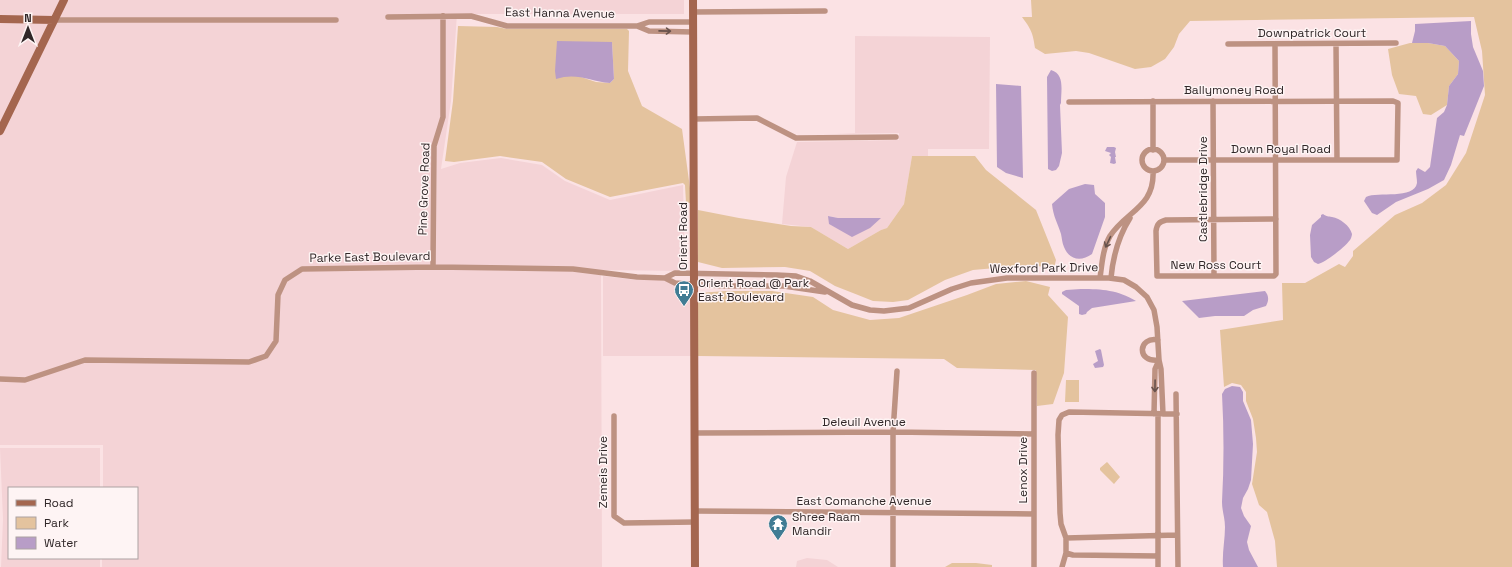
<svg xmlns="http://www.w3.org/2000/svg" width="1512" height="567" font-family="'Space Grotesk',sans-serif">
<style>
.built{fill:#f4d3d6;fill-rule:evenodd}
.green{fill:#e4c39e;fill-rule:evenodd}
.water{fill:#b89dc7}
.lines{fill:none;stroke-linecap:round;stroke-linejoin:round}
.street{stroke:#bd9282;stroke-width:5.5}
.secondary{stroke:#a4664f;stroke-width:8}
.oneway{stroke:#68524c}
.labels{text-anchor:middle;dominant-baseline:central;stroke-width:3;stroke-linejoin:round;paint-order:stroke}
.street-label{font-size:12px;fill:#302728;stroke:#fef4f4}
.poi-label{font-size:12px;fill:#302728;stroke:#fef4f4;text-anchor:start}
</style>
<rect width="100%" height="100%" fill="#fbe2e4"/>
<path class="built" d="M0 0H684V14H457L451 101 441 169 460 163 501 158 542 165 565 181 610 200 683 185 685 271 601 270 602 567H102V558H137V488H103V445H0Z
M855 36 990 37 989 149H928V156H912L904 204 887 228 881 230 848 249 811 227 782 224 786 177 797 142 899 140V133L836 134 855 133ZM829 216 838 218H881L837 228 829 224Z
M603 276 637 280H664L675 286 692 288V356H603Z
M0 448H100V488H9V558H100V567H1L3 519Z
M807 558 827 560 838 567H796L797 561Z"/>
<path class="green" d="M1031 0H1512V567H1277L1275 541 1267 512 1259 505 1252 484 1257 452 1256 438 1253 419 1246 401V392L1241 385 1232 383 1224 387 1220 330 1283 320 1282 283H1305L1339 264 1345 267 1353 256V251L1395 215 1422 203 1446 185 1466 153 1485 95 1482 51 1474 17 1190 21 1179 34 1174 47 1165 59 1151 67 1135 69 1089 53 1076 51 1045 54 1035 48C1033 33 1031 29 1022 17H1032Z
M458 26 497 27 507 29H627L629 31 628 71 642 106 682 129 692 203H686L685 185 683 183 610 197 566 179 542 162 500 156 454 162 445 161 453 101ZM612 42 614 79 610 83 596 82 578 76 566 75 556 78Z
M1410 43H1428L1445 46 1459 61 1458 74 1449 86 1447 105 1431 115 1423 114 1416 96 1399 94 1392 75 1388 49Z
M912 156H975L986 170 1036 210 1056 260 1054 268 1029 265 973 270 945 280 908 300 893 302 873 301 858 295 835 286 810 271 785 267 722 268 698 262V210L739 218 791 226 811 227 848 249 881 230 887 228 904 204Z
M1026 281 1050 287 1048 295 1068 317 1064 373 1053 404 1037 406 1036 370 957 368 944 359 698 356V293L726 291H772L813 297 833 310 870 320 899 318 967 295 996 284Z
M1066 380H1079V402H1065Z
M1107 462 1108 463 1120 477 1114 484 1100 470V468Z
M952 563H976L992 565V567H945Z"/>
<path class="water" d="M1471 21V34L1473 47 1483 71 1484 86 1464 136 1460 135 1451 165 1444 180 1428 189 1396 202 1377 215 1372 213 1364 201 1366 197C1378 191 1414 200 1417 183 1417 179 1416 174 1416 171L1418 168 1425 172 1430 167 1437 118 1444 112 1447 105 1449 86 1458 74 1459 61 1445 46 1428 43H1412L1415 31V24Z
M557 41 612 42 614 79 610 83C590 81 576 72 556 79L555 71Z
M1051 70C1065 74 1061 90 1061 103L1060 105 1062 153 1059 166 1056 170 1052 171 1048 169 1047 77Z
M996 84 1021 86 1023 178 1006 173 997 167Z
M1107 147H1114L1116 148 1115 152 1116 157H1115L1116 163 1114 164 1110 163 1111 157 1109 155 1111 153 1105 151Z
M1085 184 1094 185 1095 194 1105 203V217L1092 254C1081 262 1069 260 1064 247 1062 243 1062 238 1061 234 1058 224 1053 216 1052 204L1069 189Z
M1323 214C1327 217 1328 216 1332 217 1340 218 1350 226 1352 234 1352 235 1351 239 1350 240 1345 247 1326 262 1318 264L1314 262 1311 257 1310 235 1312 225 1321 217V215Z
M828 216 838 218H881L870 228 852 237 829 224Z
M1081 289C1103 289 1117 290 1136 301L1092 308 1087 312 1086 314 1082 315 1079 314V306L1062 294V292L1066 290Z
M1265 291C1269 296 1269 300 1266 306L1253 310 1244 316H1215L1199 318 1182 301Z
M1100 349 1101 350 1104 365 1103 367 1095 368 1093 364 1098 361 1095 351Z
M1232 386 1240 387 1243 392V401L1251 420 1253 444 1251 480 1248 489 1243 498 1241 508 1244 516 1251 526 1247 542 1249 550 1258 567H1223C1222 553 1225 540 1225 527 1225 518 1222 511 1222 502 1224 466 1224 430 1222 394L1225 389Z"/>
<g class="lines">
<path class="street" d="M693 12 825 11
M388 17 471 16 507 26H637L649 22H693
M54 20H336
M637 26 649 31 693 32
M1228 44 1396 43
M1275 44C1275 121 1276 197 1276 274L1274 276H1157L1156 231C1157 224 1159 222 1166 220L1276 219
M1336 44 1337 160
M1213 101 1214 276
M1069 102 1393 101 1398 103 1397 160H1164
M694 119 757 118 796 138 896 137
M1142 160a11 11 0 1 1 22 0a11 11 0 1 1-22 0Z
M1153 150V101
M433 267 434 146 443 117V16
M665 278 675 283 724 286H784L825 292
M1100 278C1102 263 1103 248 1110 236 1126 211 1155 207 1153 171
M1111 278C1113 256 1118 237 1130 218
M1158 340C1138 336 1136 363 1159 360
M1034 373V567
M0 379 25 380 85 360 249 362 266 356 276 341 278 295 285 280 302 269 433 267 573 269 637 277 665 278 675 273 777 275 796 276 810 281 852 305 870 310 884 311 909 308 952 289 971 283 1007 278H1109L1124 280 1136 287 1147 297 1154 310 1157 327 1159 360 1161 369 1163 414
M1176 394 1178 567
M1154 414 1155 369 1159 360
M1158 414V567
M614 416V516L624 523 695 522
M694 433 893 432 1034 434
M694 511 1034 514
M1066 538 1177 535
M1066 553 1073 555 1158 556
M893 567V432L897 371
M1062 567 1066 553V538L1061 524 1060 513 1058 435 1059 420 1062 415 1069 412 1177 414"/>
<path class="secondary" d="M693 0 695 567
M0 19 54 20
M0 131 64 0"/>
</g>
<defs><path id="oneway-shaft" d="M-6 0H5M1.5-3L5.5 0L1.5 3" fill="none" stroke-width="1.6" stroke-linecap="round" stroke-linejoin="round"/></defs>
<g class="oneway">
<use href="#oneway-shaft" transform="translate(665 31) rotate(1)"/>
<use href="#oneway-shaft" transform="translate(1108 242) rotate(115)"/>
<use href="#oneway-shaft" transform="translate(1155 386) rotate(91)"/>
</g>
<defs>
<g id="bus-pin" transform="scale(1)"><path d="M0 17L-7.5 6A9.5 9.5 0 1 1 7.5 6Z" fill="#407c94" stroke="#fef4f4"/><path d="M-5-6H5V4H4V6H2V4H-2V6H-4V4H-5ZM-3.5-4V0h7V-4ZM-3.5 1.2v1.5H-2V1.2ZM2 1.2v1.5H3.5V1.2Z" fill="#fff"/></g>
<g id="temple-pin" transform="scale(1)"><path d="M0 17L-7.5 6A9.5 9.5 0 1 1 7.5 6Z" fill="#407c94" stroke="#fef4f4"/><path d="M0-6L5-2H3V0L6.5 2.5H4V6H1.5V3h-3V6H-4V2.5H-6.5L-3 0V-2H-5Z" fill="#fff"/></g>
</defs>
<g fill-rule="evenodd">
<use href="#bus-pin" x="684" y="290"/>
<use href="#temple-pin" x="778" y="524"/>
</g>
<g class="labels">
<g class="street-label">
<text transform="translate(560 13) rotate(1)">East Hanna Avenue</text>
<text x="1312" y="33">Downpatrick Court</text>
<text x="1234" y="90">Ballymoney Road</text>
<text x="1281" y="149">Down Royal Road</text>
<text transform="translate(424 189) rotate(-88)">Pine Grove Road</text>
<text transform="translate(1203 189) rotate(-90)">Castlebridge Drive</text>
<text transform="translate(683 236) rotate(-90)">Orient Road</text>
<text transform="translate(370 257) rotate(-1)">Parke East Boulevard</text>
<text x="1216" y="265">New Ross Court</text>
<text transform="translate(1044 268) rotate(-1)">Wexford Park Drive</text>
<text x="864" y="422">Deleuil Avenue</text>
<text transform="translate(1023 470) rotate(-90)">Lenox Drive</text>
<text transform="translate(603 472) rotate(-90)">Zemeis Drive</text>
<text x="864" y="501">East Comanche Avenue</text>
</g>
<g class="poi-label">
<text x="698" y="283">Orient Road @ Park<tspan x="698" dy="14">East Boulevard</tspan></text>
<text x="792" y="517">Shree Raam<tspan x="792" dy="14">Mandir</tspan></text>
</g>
</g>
<rect x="8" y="487" width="130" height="72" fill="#fef4f4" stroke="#aca2a2"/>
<rect x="16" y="500" width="20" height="6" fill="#a4664f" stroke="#aca2a2"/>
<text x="44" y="507" font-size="12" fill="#302728">Road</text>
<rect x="16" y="517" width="20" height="12" fill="#e4c39e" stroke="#aca2a2"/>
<text x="44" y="527" font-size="12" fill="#302728">Park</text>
<rect x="16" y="537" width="20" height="12" fill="#b89dc7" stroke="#aca2a2"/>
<text x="44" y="547" font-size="12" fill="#302728">Water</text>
<g transform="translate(28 28)" stroke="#fef4f4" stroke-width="3" paint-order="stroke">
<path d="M0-3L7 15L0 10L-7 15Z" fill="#302728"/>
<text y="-6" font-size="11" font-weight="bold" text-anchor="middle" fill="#302728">N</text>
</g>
</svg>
